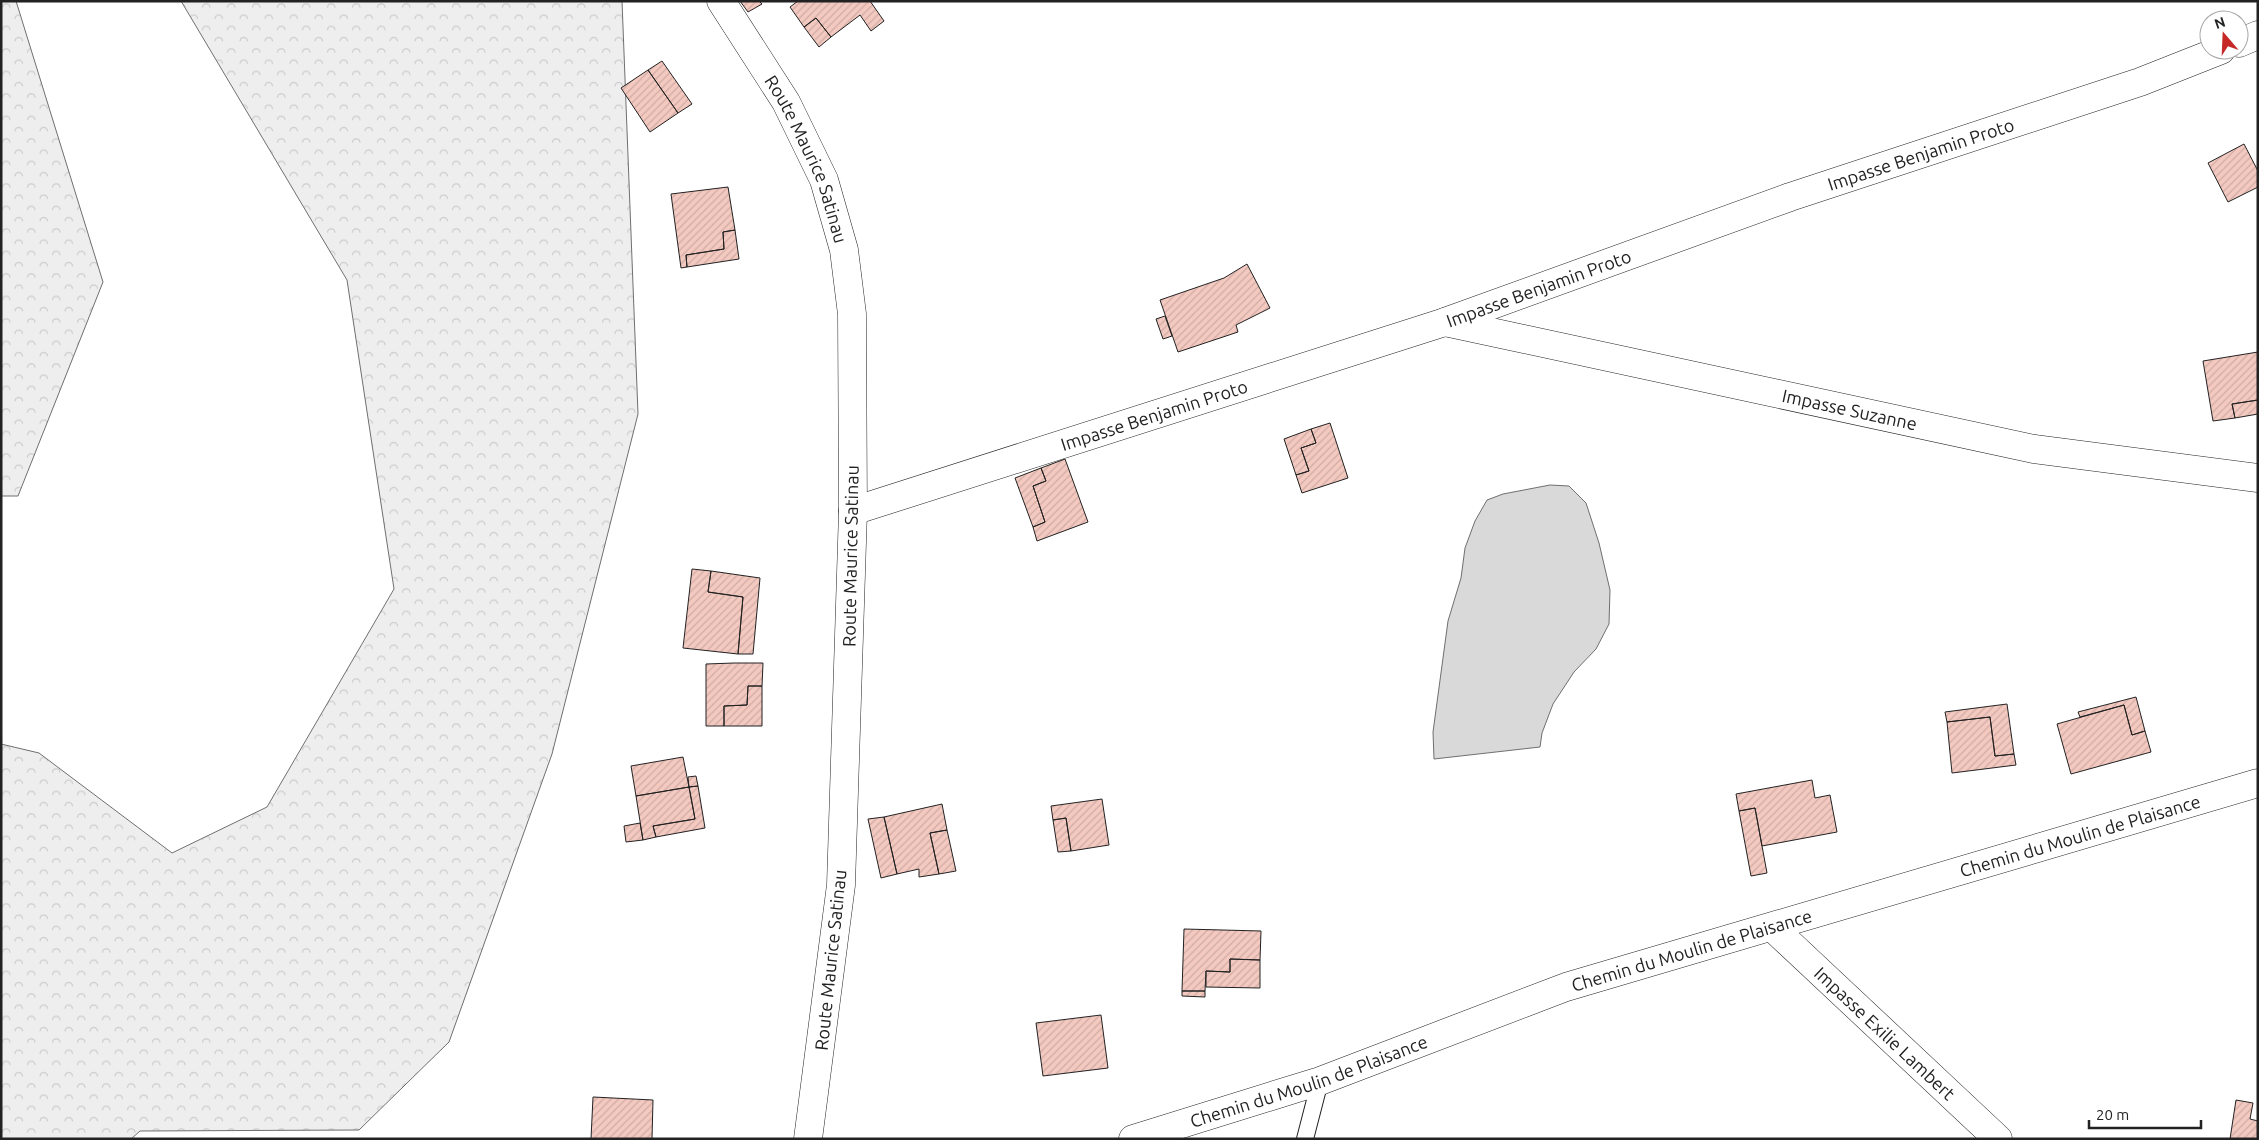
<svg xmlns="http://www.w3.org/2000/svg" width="2259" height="1140" font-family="Ubuntu,sans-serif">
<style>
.forest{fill:url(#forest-crowns);stroke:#6f6f6f}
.water{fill:#d9d9d9;stroke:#6f6f6f}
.building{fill:url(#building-hatch);stroke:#222}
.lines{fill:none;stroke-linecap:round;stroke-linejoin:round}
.lane-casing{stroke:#222;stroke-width:18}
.street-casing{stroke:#222;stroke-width:29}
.secondary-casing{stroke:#222;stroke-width:29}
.lane{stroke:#fff;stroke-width:16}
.street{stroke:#fff;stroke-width:28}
.secondary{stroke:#fff;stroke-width:28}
.labels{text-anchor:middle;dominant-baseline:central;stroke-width:4;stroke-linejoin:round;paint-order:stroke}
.street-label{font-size:18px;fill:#222;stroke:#fff}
</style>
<defs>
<pattern id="forest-crowns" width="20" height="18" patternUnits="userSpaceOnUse" patternTransform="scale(1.25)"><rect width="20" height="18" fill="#eee"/><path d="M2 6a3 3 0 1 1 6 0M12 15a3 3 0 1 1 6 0" fill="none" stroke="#ccc"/></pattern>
<pattern id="building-hatch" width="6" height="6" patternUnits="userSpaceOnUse" patternTransform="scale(1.25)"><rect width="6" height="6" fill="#f3c9c0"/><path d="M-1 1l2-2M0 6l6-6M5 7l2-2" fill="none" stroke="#d0aca5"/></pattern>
</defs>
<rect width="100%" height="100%" fill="#fff"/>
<path class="forest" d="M1 1H16L103 282 18 496H1Z
M181 1H622L638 414 552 754 449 1042 359 1130 140 1131 131 1139H1V744L39 753 172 853 267 807 394 589 347 280Z"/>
<path class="water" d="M1550 485 1569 486 1586 503 1599 543 1610 590 1609 624 1596 649 1574 672 1553 704 1542 733 1540 747 1434 759 1433 732 1448 621 1461 578 1465 548 1475 521 1487 500 1503 494Z"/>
<path class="building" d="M740 1H759L762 4 748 12Z
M798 1H870L884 21 871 31 860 15 831 37 816 18 804 27 790 7Z
M816 18 831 37 819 47 804 27Z
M662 61 692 104 678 113 648 70Z
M648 70 678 113 650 132 621 88Z
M2244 144 2258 171V187L2228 202 2208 163Z
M728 187 735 230 723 232 724 249 686 255 687 267 681 268 671 194Z
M735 230 739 259 687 267 686 255 724 249 723 232Z
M1247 264 1270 308 1236 325 1238 332 1178 352 1160 300 1224 278Z
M1165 316 1172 336 1163 339 1156 319Z
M2258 352V400L2232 404 2235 418 2213 421 2203 361Z
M2258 400V414L2235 418 2232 404Z
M1330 423 1348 478 1302 493 1296 475 1309 471 1301 448 1316 443 1311 429Z
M1311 429 1316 443 1301 448 1309 471 1296 475 1284 439Z
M1065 459 1088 522 1037 541 1033 527 1045 522 1033 486 1046 481 1041 468Z
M1041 468 1046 481 1033 486 1045 522 1033 527 1015 478Z
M692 569 711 571 708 592 743 597 738 654 683 648Z
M711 571 760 578 753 654H738L743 597 708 592Z
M734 663H763L762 686H748L747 705 724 706V726H706V664Z
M748 686H762V726H724V706L747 705Z
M2136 697 2145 731 2132 735 2124 705 2080 717 2078 712Z
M2007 704 2014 754 1995 756 1990 717 1947 722 1945 712Z
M2124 705 2132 735 2145 731 2151 752 2071 774 2057 724Z
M1990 717 1995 756 2014 754 2016 765 1952 773 1947 722Z
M683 757 689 787 636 796 631 766Z
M696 776 698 786 689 787 688 777Z
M1812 780 1815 798 1830 795 1837 832 1762 846 1755 808 1739 811 1736 794Z
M698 786 705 828 656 837 653 826 695 819 689 787Z
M689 787 695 819 653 826 656 837 643 840 636 796Z
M1102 799 1109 845 1071 851 1066 818 1053 820 1051 806Z
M942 804 947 830 930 833 939 874 919 877V869L897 874 884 817Z
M1755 808 1767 873 1751 876 1739 811Z
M884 817 897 874 881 878 868 819Z
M1066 818 1071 851 1058 852 1053 820Z
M640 823 643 840 626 842 624 826Z
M947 830 956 871 939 874 930 833Z
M1184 929 1261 931 1260 960 1230 959V972L1206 971 1205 991H1182Z
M1230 959 1260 960V988L1206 987V971L1230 972Z
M1182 991H1205V997L1182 996Z
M1101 1015 1108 1068 1043 1076 1036 1023Z
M593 1097 653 1100 652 1139H591Z
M2236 1100 2253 1103 2250 1119 2258 1121V1139H2230Z"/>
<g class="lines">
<g class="lane-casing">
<path id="lane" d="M1305 1139 1320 1081"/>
</g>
<g class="street-casing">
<g id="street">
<path d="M2239 43 2258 35"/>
<path id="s1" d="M1445 322 2034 449 2258 478"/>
<path id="s2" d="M853 511 1445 322 1790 197 2140 82 2221 50"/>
<path id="s3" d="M1772 927 1998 1139"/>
<path id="s4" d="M1133 1139 1320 1081 1566 987 2258 783"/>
</g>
</g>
<g class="secondary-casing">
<g id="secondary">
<path id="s5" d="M721 1 786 102 824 180 844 250 852 314 853 511 841 885 808 1139"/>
</g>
</g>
<use href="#lane" class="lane"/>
<use href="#street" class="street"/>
<use href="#secondary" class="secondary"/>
</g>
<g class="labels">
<g class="street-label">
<text stroke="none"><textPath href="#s2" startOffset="1126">Impasse Benjamin Proto</textPath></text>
<text stroke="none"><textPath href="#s5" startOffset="181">Route Maurice Satinau</textPath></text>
<text stroke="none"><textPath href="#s2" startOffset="721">Impasse Benjamin Proto</textPath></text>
<text stroke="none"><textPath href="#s1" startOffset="414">Impasse Suzanne</textPath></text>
<text stroke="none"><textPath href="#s2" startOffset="316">Impasse Benjamin Proto</textPath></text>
<text transform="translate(850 556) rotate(-89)">Route Maurice Satinau</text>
<text stroke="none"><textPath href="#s4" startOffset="995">Chemin du Moulin de Plaisance</textPath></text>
<text stroke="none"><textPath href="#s4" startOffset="590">Chemin du Moulin de Plaisance</textPath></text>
<text transform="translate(830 960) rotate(-84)">Route Maurice Satinau</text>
<text stroke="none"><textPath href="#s3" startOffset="155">Impasse Exilie Lambert</textPath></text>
<text stroke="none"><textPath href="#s4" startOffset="185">Chemin du Moulin de Plaisance</textPath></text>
</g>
</g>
<rect width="2259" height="1140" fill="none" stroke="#222222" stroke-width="5"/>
<g transform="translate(2224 35) rotate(341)"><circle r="24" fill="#ffffff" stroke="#a7a7a7"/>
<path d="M0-4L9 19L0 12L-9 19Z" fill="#c62828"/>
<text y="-8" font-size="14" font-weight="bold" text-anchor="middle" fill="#222222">N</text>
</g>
<path d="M2089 1120v8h112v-8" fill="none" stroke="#222222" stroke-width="2.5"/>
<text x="2096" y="1120" font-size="15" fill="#222222" stroke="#ffffff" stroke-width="4" paint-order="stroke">20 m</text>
</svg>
